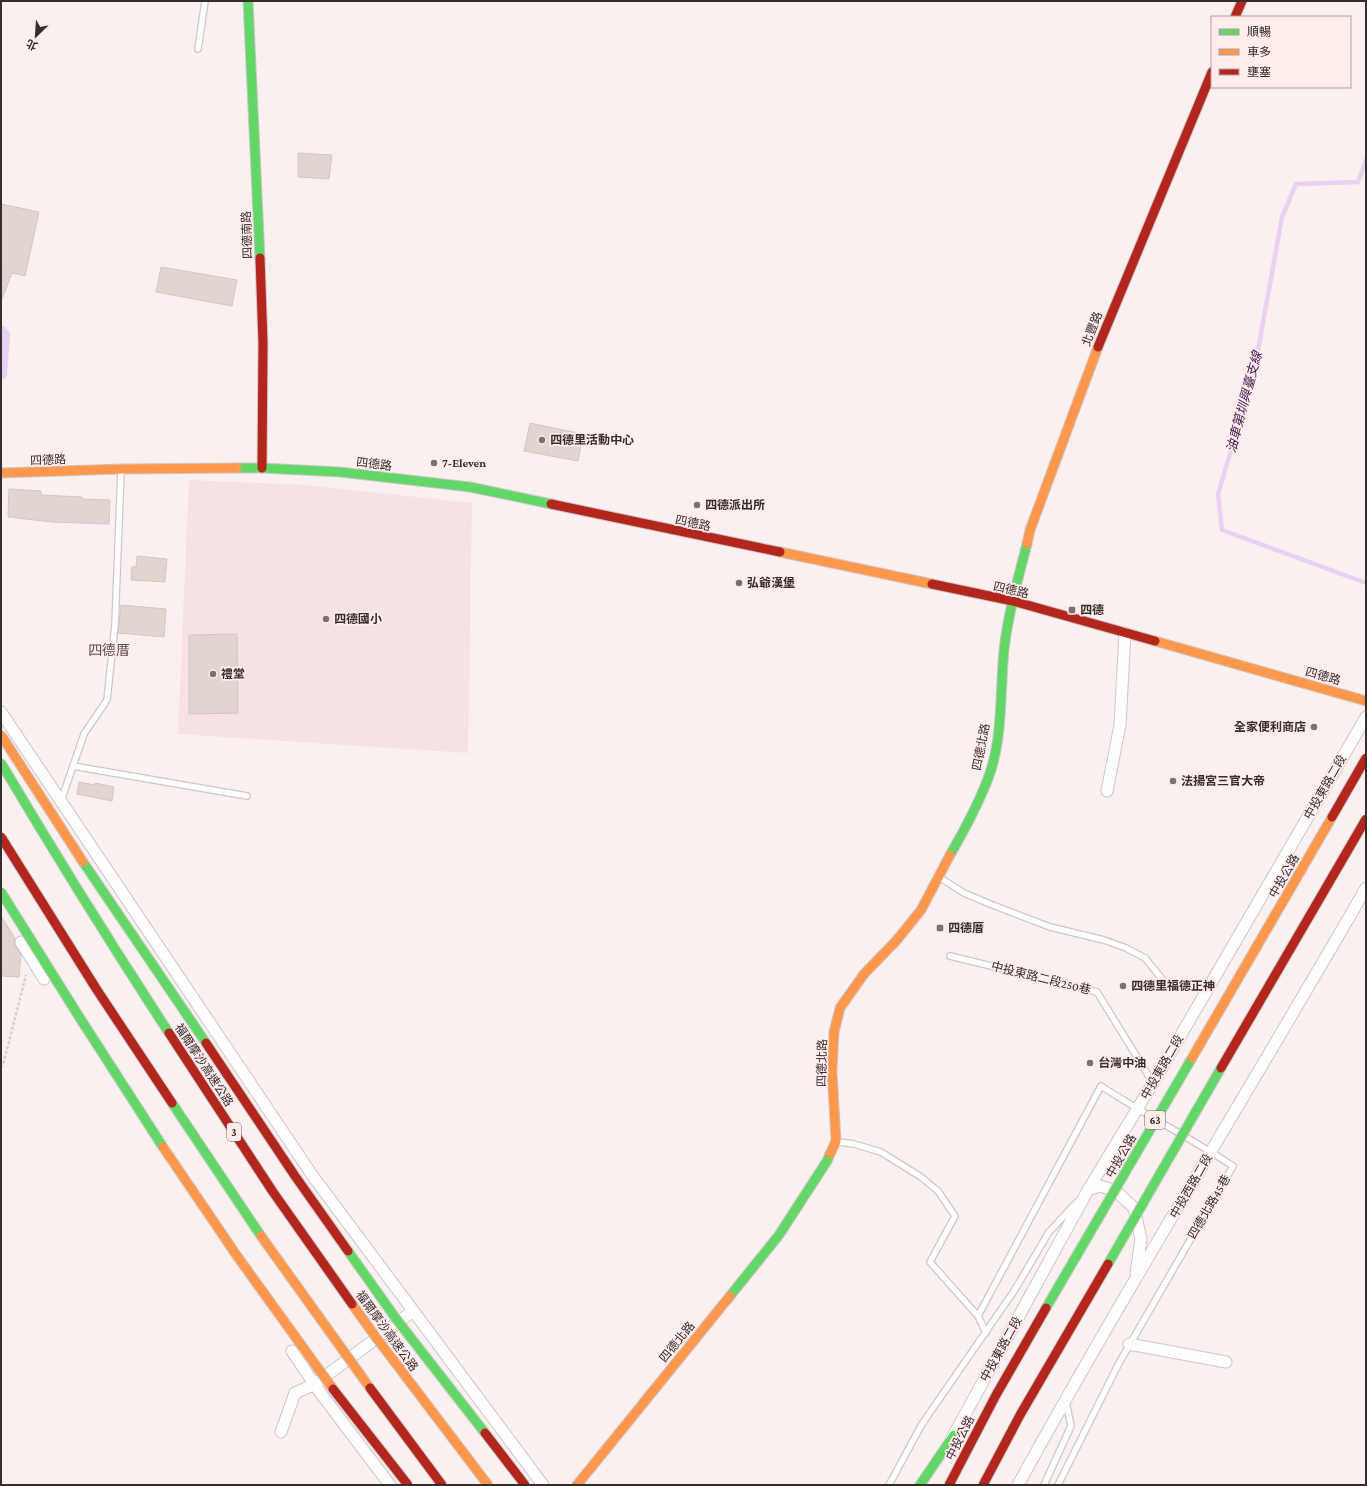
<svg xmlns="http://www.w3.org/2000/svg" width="1367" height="1486" font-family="'Crimson Pro','Noto Sans TC',serif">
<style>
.built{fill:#f6e2e2}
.water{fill:#e9d1f3}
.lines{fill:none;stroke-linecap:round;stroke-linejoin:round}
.stream{stroke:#e9d1f3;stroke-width:4.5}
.building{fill:#e2d4ce;stroke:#cfc8c6}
.lane-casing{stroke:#cfc7c7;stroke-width:8}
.street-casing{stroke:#cfc7c7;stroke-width:13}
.fast-casing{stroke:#cfc7c7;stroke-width:11}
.slow-casing{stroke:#cfc7c7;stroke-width:11}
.jam-casing{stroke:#cfc7c7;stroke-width:11}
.path{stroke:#d3d0cf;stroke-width:2.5;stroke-dasharray:3 2;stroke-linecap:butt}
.lane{stroke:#fefdfd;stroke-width:5.5}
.street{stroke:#fefdfd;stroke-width:11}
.fast{stroke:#63d668;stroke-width:9}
.slow{stroke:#ff974d;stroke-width:9}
.jam{stroke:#b3261e;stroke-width:9}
.fast-bridge-casing{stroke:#d1cccb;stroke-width:11;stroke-linecap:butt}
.slow-bridge-casing{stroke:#d1cccb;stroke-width:11;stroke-linecap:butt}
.jam-bridge-casing{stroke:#d1cccb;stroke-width:11;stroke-linecap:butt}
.fast-bridge{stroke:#63d668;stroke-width:9}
.slow-bridge{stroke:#ff974d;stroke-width:9}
.jam-bridge{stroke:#b3261e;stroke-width:9}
.poi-dot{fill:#7a7271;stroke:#ffeceb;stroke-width:1.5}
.labels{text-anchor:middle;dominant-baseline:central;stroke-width:3.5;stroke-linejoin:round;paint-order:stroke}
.shield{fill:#ffeceb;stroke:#726766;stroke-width:1}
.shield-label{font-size:11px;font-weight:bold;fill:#352e2d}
.street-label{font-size:12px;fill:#352e2d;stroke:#ffeceb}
.poi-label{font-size:12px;font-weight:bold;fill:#352e2d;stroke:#ffeceb;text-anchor:start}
.water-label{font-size:13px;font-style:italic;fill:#401a52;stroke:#ffeceb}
.quarter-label{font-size:14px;fill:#5e4f4e;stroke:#ffeceb}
</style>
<rect width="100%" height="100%" fill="#faf0f0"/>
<path class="built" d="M189 480 306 485 472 503 468 753 178 734Z"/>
<path class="water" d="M1 326H4L10 333 7 376 4 379H1Z"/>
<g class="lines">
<path class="stream" d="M1366 160 1358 182 1296 184 1282 217 1254 373 1218 494 1222 530 1366 583"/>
</g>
<path class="building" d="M298 153 332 155 329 179 298 177Z
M1 204 39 212 25 276 12 273 2 299Z
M161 267 237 280 232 306 156 292Z
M530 423 583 434 578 461 524 451Z
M9 489 41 491V495L82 497V499L110 500 109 524 52 522 8 517Z
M137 556 167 559 165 582 131 580 132 567H136Z
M121 605 166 609 164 637 118 633Z
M237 634 238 713 189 714V635Z
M79 782 95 785V783L114 787 112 801 77 794Z
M1 916 15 938V945L21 955 19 977 1 976Z"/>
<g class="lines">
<g class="lane-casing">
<path id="lane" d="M198 49 205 1
M73 766 247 796
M61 801 84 734 107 700 115 625 121 471
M939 877 964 893 990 904 1050 927 1104 940 1126 948 1145 958 1167 985
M950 956 1097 992 1153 1083
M838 1142 854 1144 881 1152 921 1177 938 1191 955 1216 930 1262 978 1316 986 1333
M978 1316 1101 1086C1144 1114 1190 1138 1233 1166L1119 1363 1058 1485
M889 1485 922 1424 1014 1291 1049 1232 1077 1202
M1044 1485 1071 1426 1066 1402"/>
</g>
<g class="street-casing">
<path id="street" d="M1 712 312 1175 543 1485
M1107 791 1120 725 1125 633
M21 942 44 979
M1088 1190 1100 1186 1116 1191 1134 1208 1141 1239 1136 1273
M1129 1344 1226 1362
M292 1351 319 1391 390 1485
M281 1432 295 1393 315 1384 413 1311
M951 1440 1088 1190 1153 1083 1366 717
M1018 1485C1129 1283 1251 1088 1366 888"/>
</g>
<g class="fast-casing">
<path id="fast" d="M248 1 260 258
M237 468H262L340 472 470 487 551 504
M950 855C965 829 980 802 990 773 1003 734 1000 691 1004 650 1008 614 1018 579 1027 544
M730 1296 779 1235 827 1161 830 1154
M920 1485 954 1435"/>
</g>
<g class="slow-casing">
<path id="slow" d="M1 473 121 469 237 468
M1027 544 1030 530 1098 347
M780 552 932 584
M1155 641 1366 701
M830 1154 836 1141 832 1071 834 1032 840 1008 864 974 896 941 921 910 950 855
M577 1485 730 1296"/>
</g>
<g class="jam-casing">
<path id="jam" d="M1235 17 1242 1
M260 258 263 343 262 468
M1098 347 1212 72
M551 504 780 552
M932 584 1013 601 1155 641"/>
</g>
<path class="path" d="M1 1068 4 1061 26 975"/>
<use href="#lane" class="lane"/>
<use href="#street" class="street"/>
<use href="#fast" class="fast"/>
<use href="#slow" class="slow"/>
<use href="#jam" class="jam"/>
<g class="fast-bridge-casing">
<path id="fast-bridge" d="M1 763C55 854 111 944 169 1033
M83 862 206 1043
M1 892 78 1015 163 1147
M172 1103 261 1236
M348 1251 397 1320 485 1433
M1108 1264 1221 1068
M1046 1308 1192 1058"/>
</g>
<g class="slow-bridge-casing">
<path id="slow-bridge" d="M1 735 83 862
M1192 1058 1332 817
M163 1147 237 1256 333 1389
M261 1236 370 1388
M352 1304 375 1336 488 1485"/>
</g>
<g class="jam-bridge-casing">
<path id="jam-bridge" d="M1332 817 1366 758
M1 837 97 990 172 1103
M169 1033 273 1192 352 1304
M206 1043 295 1176 348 1251
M1221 1068 1366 819
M370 1388 442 1485
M333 1389 408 1485
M485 1433 525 1485
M949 1485 996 1395 1046 1308
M983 1485 1020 1415 1108 1264"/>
</g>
<use href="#fast-bridge" class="fast-bridge"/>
<use href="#slow-bridge" class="slow-bridge"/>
<use href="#jam-bridge" class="jam-bridge"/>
</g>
<g class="poi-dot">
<circle cx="542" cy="440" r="4"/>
<circle cx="434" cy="463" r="4"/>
<circle cx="697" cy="505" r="4"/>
<circle cx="739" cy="583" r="4"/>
<rect x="1068" y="606" width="8" height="8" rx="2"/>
<circle cx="326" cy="619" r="4"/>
<circle cx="213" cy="674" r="4"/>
<circle cx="1314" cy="727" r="4"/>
<circle cx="1173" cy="781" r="4"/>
<rect x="936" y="924" width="8" height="8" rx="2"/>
<circle cx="1123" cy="986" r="4"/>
<circle cx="1090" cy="1063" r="4"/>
</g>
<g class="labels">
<g class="shield">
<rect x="1145" y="1111" width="20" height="18" rx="3"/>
<rect x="227" y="1123" width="14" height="18" rx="3"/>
</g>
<g class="shield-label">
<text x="1155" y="1120">63</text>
<text x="234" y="1132">3</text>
</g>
<g class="street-label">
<text transform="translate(247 235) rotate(-92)">四德南路</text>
<text transform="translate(1092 329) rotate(-69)">北豐路</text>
<text transform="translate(48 460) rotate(-2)">四德路</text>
<text transform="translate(374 464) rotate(7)">四德路</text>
<text transform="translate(693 523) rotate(12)">四德路</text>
<text transform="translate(1011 590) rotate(13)">四德路</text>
<text transform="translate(1323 676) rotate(16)">四德路</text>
<text transform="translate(981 747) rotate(-79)">四德北路</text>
<text transform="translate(1325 787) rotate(-60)">中投東路二段</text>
<text transform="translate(1284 876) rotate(-60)">中投公路</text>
<text transform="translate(1041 978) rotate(14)">中投東路二段250巷</text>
<text transform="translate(822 1063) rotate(-89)">四德北路</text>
<text transform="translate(204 1065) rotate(57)">福爾摩沙高速公路</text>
<text transform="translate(1162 1067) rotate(-60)">中投東路二段</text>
<text transform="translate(1121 1156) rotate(-60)">中投公路</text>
<text transform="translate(1191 1186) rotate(-60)">中投西路二段</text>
<text transform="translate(1209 1207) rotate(-60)">四德北路45巷</text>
<text transform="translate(387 1331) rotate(54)">福爾摩沙高速公路</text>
<text transform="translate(677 1342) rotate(-51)">四德北路</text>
<text transform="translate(1001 1349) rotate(-61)">中投東路二段</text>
<text transform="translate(960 1438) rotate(-63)">中投公路</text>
</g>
<g class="poi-label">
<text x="550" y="440">四德里活動中心</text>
<text x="442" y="463">7-Eleven</text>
<text x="705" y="505">四德派出所</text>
<text x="747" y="583">弘爺漢堡</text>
<text x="1080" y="610">四德</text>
<text x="334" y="619">四德國小</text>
<text x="221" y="674">禮堂</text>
<text x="1306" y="727" text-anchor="end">全家便利商店</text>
<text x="1181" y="781">法揚宮三官大帝</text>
<text x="948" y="928">四德厝</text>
<text x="1131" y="986">四德里福德正神</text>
<text x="1098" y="1063">台灣中油</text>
</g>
<g class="water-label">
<text transform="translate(1244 402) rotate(-75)">油車第圳興臺支線</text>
</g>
<g class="quarter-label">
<text x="109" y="650">四德厝</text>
</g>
</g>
<rect width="1367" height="1486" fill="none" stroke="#352e2d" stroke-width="4"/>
<rect x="1211" y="16" width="140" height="72" fill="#ffeceb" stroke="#aea09f"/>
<rect x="1219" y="29" width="20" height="6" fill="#63d668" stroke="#aea09f"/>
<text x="1247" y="36" font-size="12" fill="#352e2d">順暢</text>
<rect x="1219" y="49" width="20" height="6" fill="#ff974d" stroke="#aea09f"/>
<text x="1247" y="56" font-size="12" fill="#352e2d">車多</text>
<rect x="1219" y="69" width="20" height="6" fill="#b3261e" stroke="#aea09f"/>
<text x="1247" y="76" font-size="12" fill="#352e2d">壅塞</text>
<g transform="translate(36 36) rotate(205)" stroke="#ffeceb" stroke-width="3" paint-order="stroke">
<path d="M0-3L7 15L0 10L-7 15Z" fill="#352e2d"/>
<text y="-6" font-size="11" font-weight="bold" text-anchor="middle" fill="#352e2d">北</text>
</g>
</svg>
